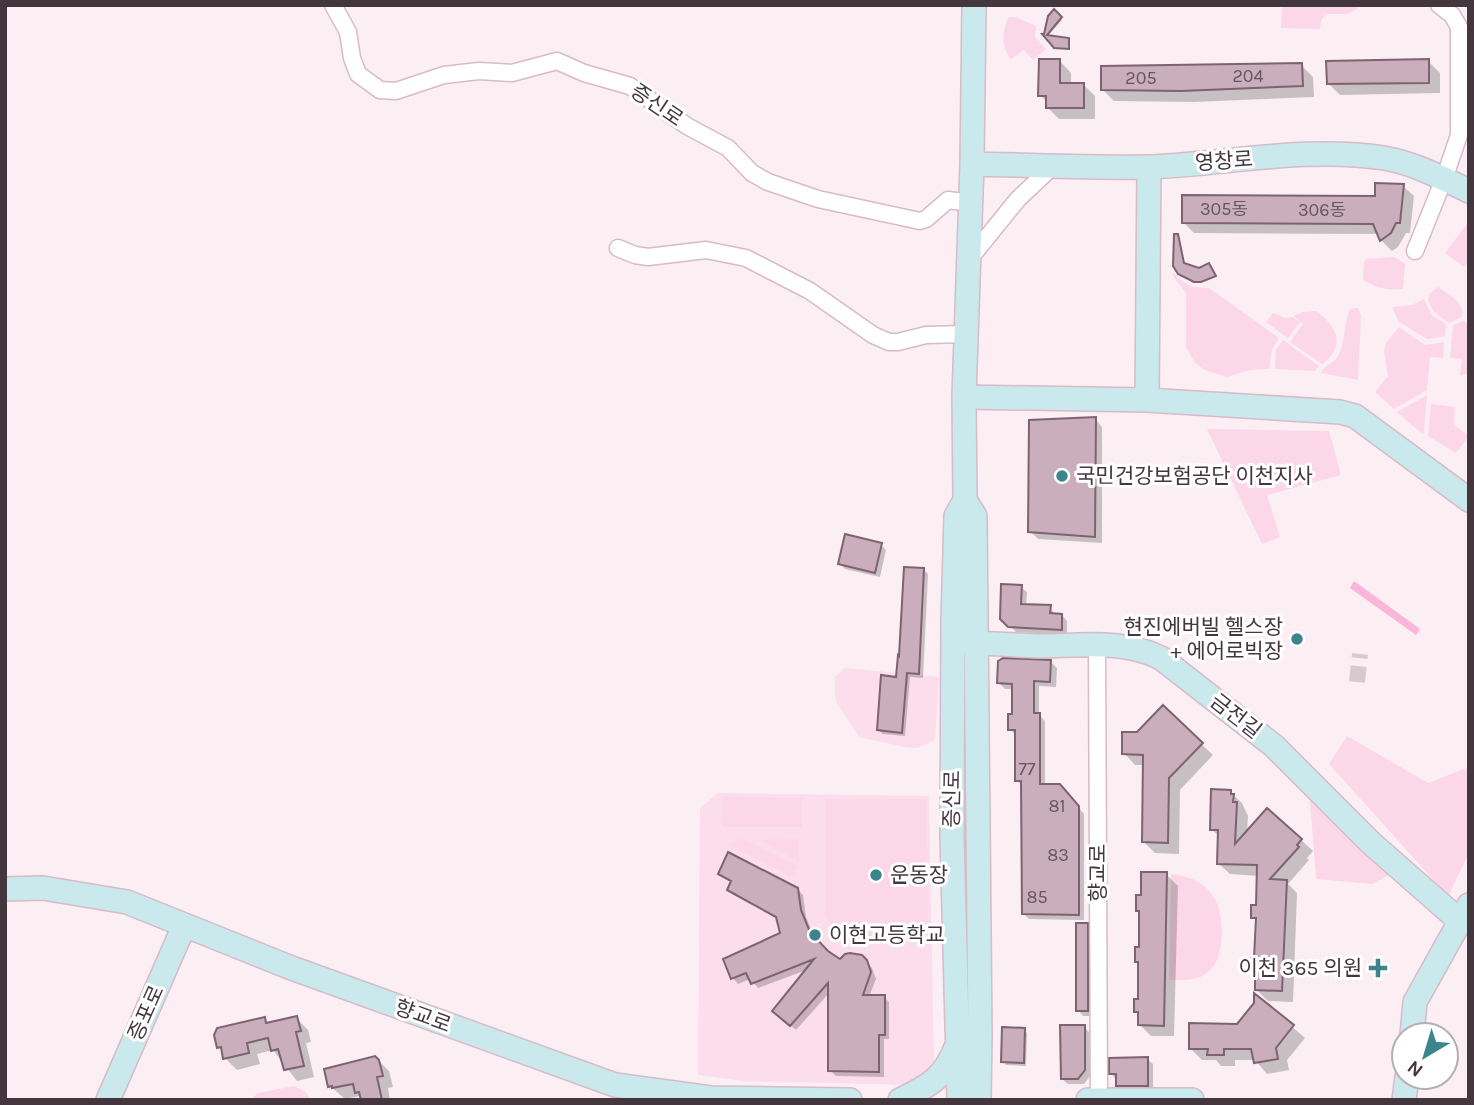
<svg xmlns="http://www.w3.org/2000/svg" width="1474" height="1105" font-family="Karla,'Noto Sans KR',sans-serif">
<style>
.built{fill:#fbddeb}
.green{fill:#fbd7e8}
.water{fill:#fab5d8}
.shadow{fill:#0003}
.building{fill:#cbaebc;stroke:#7d6370;stroke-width:2}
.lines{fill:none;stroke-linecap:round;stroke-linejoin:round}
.street-tunnel{stroke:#d6cacf;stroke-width:16;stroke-dasharray:16 8;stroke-linecap:butt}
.street-casing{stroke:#d8bac8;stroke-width:19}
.secondary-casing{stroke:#d8bac8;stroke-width:26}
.street{stroke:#fff;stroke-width:16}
.secondary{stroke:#c9e9ec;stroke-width:23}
.poi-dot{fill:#3d858c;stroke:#fff;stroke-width:2.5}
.labels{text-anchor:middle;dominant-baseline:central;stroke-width:6;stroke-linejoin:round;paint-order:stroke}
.number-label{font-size:18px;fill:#65555d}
.street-label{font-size:21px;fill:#43373d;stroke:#fff}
.poi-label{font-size:21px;fill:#43373d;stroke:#fff;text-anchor:start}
</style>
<rect width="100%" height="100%" fill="#fbeff4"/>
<path class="built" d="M845 668 939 677 935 740 917 748H910L859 737 837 703 835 695V677Z
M718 793 929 796 934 1061 927 1075 918 1085 744 1081 698 1075 700 808Z"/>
<path class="green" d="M1282 5H1358L1357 9 1348 14H1326L1321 21 1320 29 1281 28Z
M1009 17H1015L1036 26 1035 38 1046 49 1033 60 1024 50 1011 59C1001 47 1002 29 1009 17Z
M1467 224 1469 225V261L1464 267 1445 253Z
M1394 257 1405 264 1403 289C1388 291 1377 288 1363 280L1364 263 1366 259Z
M1173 272 1182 281 1193 287 1209 288 1279 338 1272 349 1269 369 1250 370 1227 377 1205 370 1195 363 1186 347V293L1173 276Z
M1438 287C1448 295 1466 302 1462 317L1449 323 1433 311 1428 300 1429 294Z
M1424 299 1432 316 1446 324 1445 336 1427 339 1398 321 1392 307 1412 305Z
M1355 308H1358L1361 316 1358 380 1321 373C1324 364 1335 364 1339 354 1346 340 1343 324 1350 309Z
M1316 311C1337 326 1347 346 1322 364L1290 342 1303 324 1294 316 1302 312Z
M1273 313 1286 318 1293 317 1300 322 1288 338 1266 322Z
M1464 321 1469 325V373L1460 376 1462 359 1450 358 1453 325Z
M1399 327 1425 345 1444 342 1443 358 1430 357 1427 390 1394 409 1375 392 1388 376 1384 351 1386 343Z
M1283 340 1319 366 1315 371 1275 369 1276 350Z
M1427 395 1424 433 1420 432 1397 412Z
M1431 404 1455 407 1454 425 1469 436 1456 453 1428 436Z
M1207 429 1329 431 1341 475 1267 495 1280 537 1262 544Z
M1347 736 1428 783 1469 767V853L1448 896 1329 764Z
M723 797 802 798V827H722Z
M825 799H926L929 942 861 943C845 938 833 930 825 915Z
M1310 800 1389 875 1373 884 1316 879Z
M744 839 798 866 791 877 730 845 737 840Z
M799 839V862L760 840Z
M1171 874C1213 878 1225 906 1221 944 1219 958 1215 969 1202 976 1192 981 1180 980 1169 980Z
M294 1086 306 1092 310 1100H250L258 1093Z"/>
<path class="water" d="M1354 581 1420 629 1416 635 1350 588Z"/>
<path class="shadow" d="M1054 12 1062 20 1047 37 1068 40 1070 49 1057 48 1046 36Z
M1060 61 1071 73V84H1083L1095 96V119H1059L1047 107V102L1040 95Z
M1428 61 1440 73V93L1340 95 1328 83Z
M1301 65 1313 77 1314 97 1194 102 1114 101 1103 90Z
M1403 186 1414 196 1410 233H1406L1398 247 1392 251 1381 240 1379 234 1194 233 1183 222 1376 198Z
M1095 419 1102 427V543L1038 539 1030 531Z
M881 545 886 550 880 577 845 569 840 563Z
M924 570 928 574 923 678 910 677 905 736 883 734 878 730 897 679Z
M1021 587 1027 592 1026 606 1050 607 1055 615H1062L1067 621V635L1016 632 1002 618Z
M1051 662 1057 668 1056 687 1039 686V715L1045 721V786L1065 792 1084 814V920L1029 919 1023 913 1022 786 1017 780 1016 736 1010 729 1014 716V689H1005L999 683Z
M1163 708 1213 755 1180 790 1179 854 1155 853 1144 842 1145 765H1135L1124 753Z
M1230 792 1242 803 1248 816 1247 833 1301 840 1313 851 1307 858 1309 860 1288 884 1297 893 1293 1002 1268 1001 1256 989 1257 975 1253 971 1256 960 1258 922 1253 917 1257 907 1259 876 1230 874 1218 863 1220 837 1211 829Z
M720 873 797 889 803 895 806 917 815 939 829 954 840 962 861 957 872 968 876 979 869 997H884L889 1002V1039H884V1077L836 1076 830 1070V992L796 1030 779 1016 809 969 758 988 750 979 738 984 733 978 725 960 782 934 779 919 734 895 729 889 732 882Z
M1166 874 1178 886 1174 1036H1151L1139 1024 1140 1016 1136 1012 1139 1000 1140 965 1137 961 1140 948 1141 914 1138 911 1142 897Z
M1087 925 1092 931 1093 1016H1083L1078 1010Z
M1256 996 1305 1038 1287 1060 1289 1070 1267 1074 1255 1060H1235V1066H1221L1216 1060H1202L1191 1049 1238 1026 1256 1003Z
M296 1018 308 1030 311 1042 306 1043 314 1077 297 1081 273 1050 257 1054 260 1064 237 1070 225 1058 224 1052 219 1047 264 1019 269 1024Z
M1084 1027 1089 1032 1090 1076 1084 1084H1068L1062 1079Z
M1024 1030 1027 1033 1026 1066 1006 1065 1003 1061Z
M377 1059 389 1071 393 1087 388 1088 390 1100H362L360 1096 345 1099 330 1086Z
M1147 1059 1153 1064V1091H1124L1111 1073Z"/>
<path class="building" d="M1054 9 1062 17 1047 35 1069 38V49L1054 48 1042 34H1044L1048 16Z
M1039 59H1060V83H1084V108H1046V96H1038Z
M1429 59V83L1327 84 1326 61Z
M1302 63 1303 86 1181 91 1101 90V66Z
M1375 183 1404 184 1400 223H1396L1391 233 1380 241 1373 224 1182 223V195L1375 196Z
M1174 234H1178L1184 263 1199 268 1209 263 1216 276 1201 282H1194L1178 274 1173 266Z
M1096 417 1095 537 1028 532 1029 420Z
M845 534 882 543 875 573 838 564Z
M904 567 924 568 919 674 907 673 902 733 877 730 881 675 896 677 898 655 899 656Z
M1001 584 1022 585 1021 604 1051 605 1050 613 1062 614V630L1008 627 1000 619Z
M1003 658 1051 660 1050 682 1034 681V713H1040V784H1060L1079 806V915L1022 914 1021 781H1015V730H1008V714H1012V684L997 683 998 661Z
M1163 705 1203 743 1169 778 1168 843 1142 842 1143 755 1122 754V732H1137Z
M1211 789 1231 790V794H1234L1233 802H1237L1235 844 1267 808 1302 839 1297 845 1299 847 1270 879 1287 880 1282 991 1255 990V972L1251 971V958H1254L1256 918H1251V905H1256L1257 865 1217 864 1218 830H1210Z
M728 852 798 888 801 910 810 932 828 951 840 959 845 954 850 953 862 955 867 960 871 972 863 995H885V1035H879V1072L828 1071V983L790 1026 772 1011 814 959 751 984 746 973 731 979 723 959 780 933 776 917 727 890 731 881 718 874Z
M1141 872H1167L1164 1026 1138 1025V1012H1134V999H1138V962H1135V947H1139V911H1136V895H1141Z
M1076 923H1088V1011H1076Z
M1254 993 1294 1025 1276 1048 1278 1059 1254 1063 1251 1049H1224V1055H1207L1208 1049H1189V1023L1237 1024 1254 1003Z
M297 1016 301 1031 296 1032 304 1066 284 1070 278 1049 271 1051 268 1038 247 1043 249 1053 223 1059 221 1047 217 1048 214 1035 217 1028 265 1017 266 1023Z
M1060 1025H1085V1070L1078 1079H1061Z
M1002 1027 1025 1028 1024 1063 1001 1062Z
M375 1056 379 1060 383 1076 377 1077 382 1100H361L359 1092 355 1093 353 1084 332 1088V1086L328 1087 324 1069Z
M1148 1057V1086H1116V1074H1109V1058Z"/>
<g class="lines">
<path class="street-tunnel" d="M1357 682 1360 654"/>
<g class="street-casing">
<path id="street" d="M333 5 348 32 352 58 358 74 380 90 396 91 444 75 479 71 512 73 557 61 584 73 630 86 687 126 728 148 752 173 768 182 818 199 920 221 926 219 948 200 970 203
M618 248 635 255 648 257 706 250 746 258 810 291 873 335 889 342H898L926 335 965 334
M1415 251 1444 179 1459 135V27L1452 15 1439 5
M967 262 1018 199 1054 165
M1097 646 1099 1100"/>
</g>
<g class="secondary-casing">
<path id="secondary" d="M974 5 972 164 964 397 965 500 975 516 980 1034 979 1100
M972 164C1031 165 1090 168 1149 167 1227 164 1306 146 1384 158 1414 163 1442 178 1469 191
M964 397 1147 400 1340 412 1355 416 1469 500
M1147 400 1149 167
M953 641C982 643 1010 645 1039 646 1079 646 1124 639 1161 658L1274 746 1371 843 1461 922
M5 889 43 888 127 902 289 967 615 1085 711 1098 850 1100
M1412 1035 1415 1002 1469 905
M108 1100 184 926
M900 1100C931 1085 944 1078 957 1045
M959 1100 952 836 953 620 956 516 965 500
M1088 1100H1192
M1404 1100 1407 1077"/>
</g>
<use href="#street" class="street"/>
<use href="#secondary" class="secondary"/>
</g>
<g class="poi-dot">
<circle cx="1062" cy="476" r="7"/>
<circle cx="1297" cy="639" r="7"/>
<circle cx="876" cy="875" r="7"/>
<circle cx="815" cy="935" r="7"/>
<path d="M1374.5 957.5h7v7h7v7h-7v7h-7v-7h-7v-7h7z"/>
</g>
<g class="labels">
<g class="number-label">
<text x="1248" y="76">204</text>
<text x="1141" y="78">205</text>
<text x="1224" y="209">305동</text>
<text x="1322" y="210">306동</text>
<text x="1027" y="769">77</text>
<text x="1057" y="806">81</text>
<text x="1058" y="855">83</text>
<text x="1037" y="897">85</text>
</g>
<g class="street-label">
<text transform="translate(657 105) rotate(34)">증신로</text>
<text transform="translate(1224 161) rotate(-4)">영창로</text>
<text transform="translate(1236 716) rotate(38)">금전길</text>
<text transform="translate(952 799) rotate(-89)">증신로</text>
<text transform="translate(1098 873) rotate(-90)">향교로</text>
<text transform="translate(146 1013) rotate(-66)">증포로</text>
<text transform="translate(423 1016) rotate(20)">향교로</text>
</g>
<g class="poi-label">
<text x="1076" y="476">국민건강보험공단 이천지사</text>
<text x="1283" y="627" text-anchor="end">현진에버빌 헬스장<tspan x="1283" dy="24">+ 에어로빅장</tspan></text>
<text x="890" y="875">운동장</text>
<text x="829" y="935">이현고등학교</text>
<text x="1362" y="968" text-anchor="end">이천 365 의원</text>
</g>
</g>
<rect width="1474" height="1105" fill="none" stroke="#43373d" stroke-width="14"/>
<g transform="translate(1425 1056) rotate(218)"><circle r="33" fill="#ffffff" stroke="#b4afb1" stroke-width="2"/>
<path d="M0-5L12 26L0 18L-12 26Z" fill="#3d858c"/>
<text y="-10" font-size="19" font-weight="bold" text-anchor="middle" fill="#43373d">N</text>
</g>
</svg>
